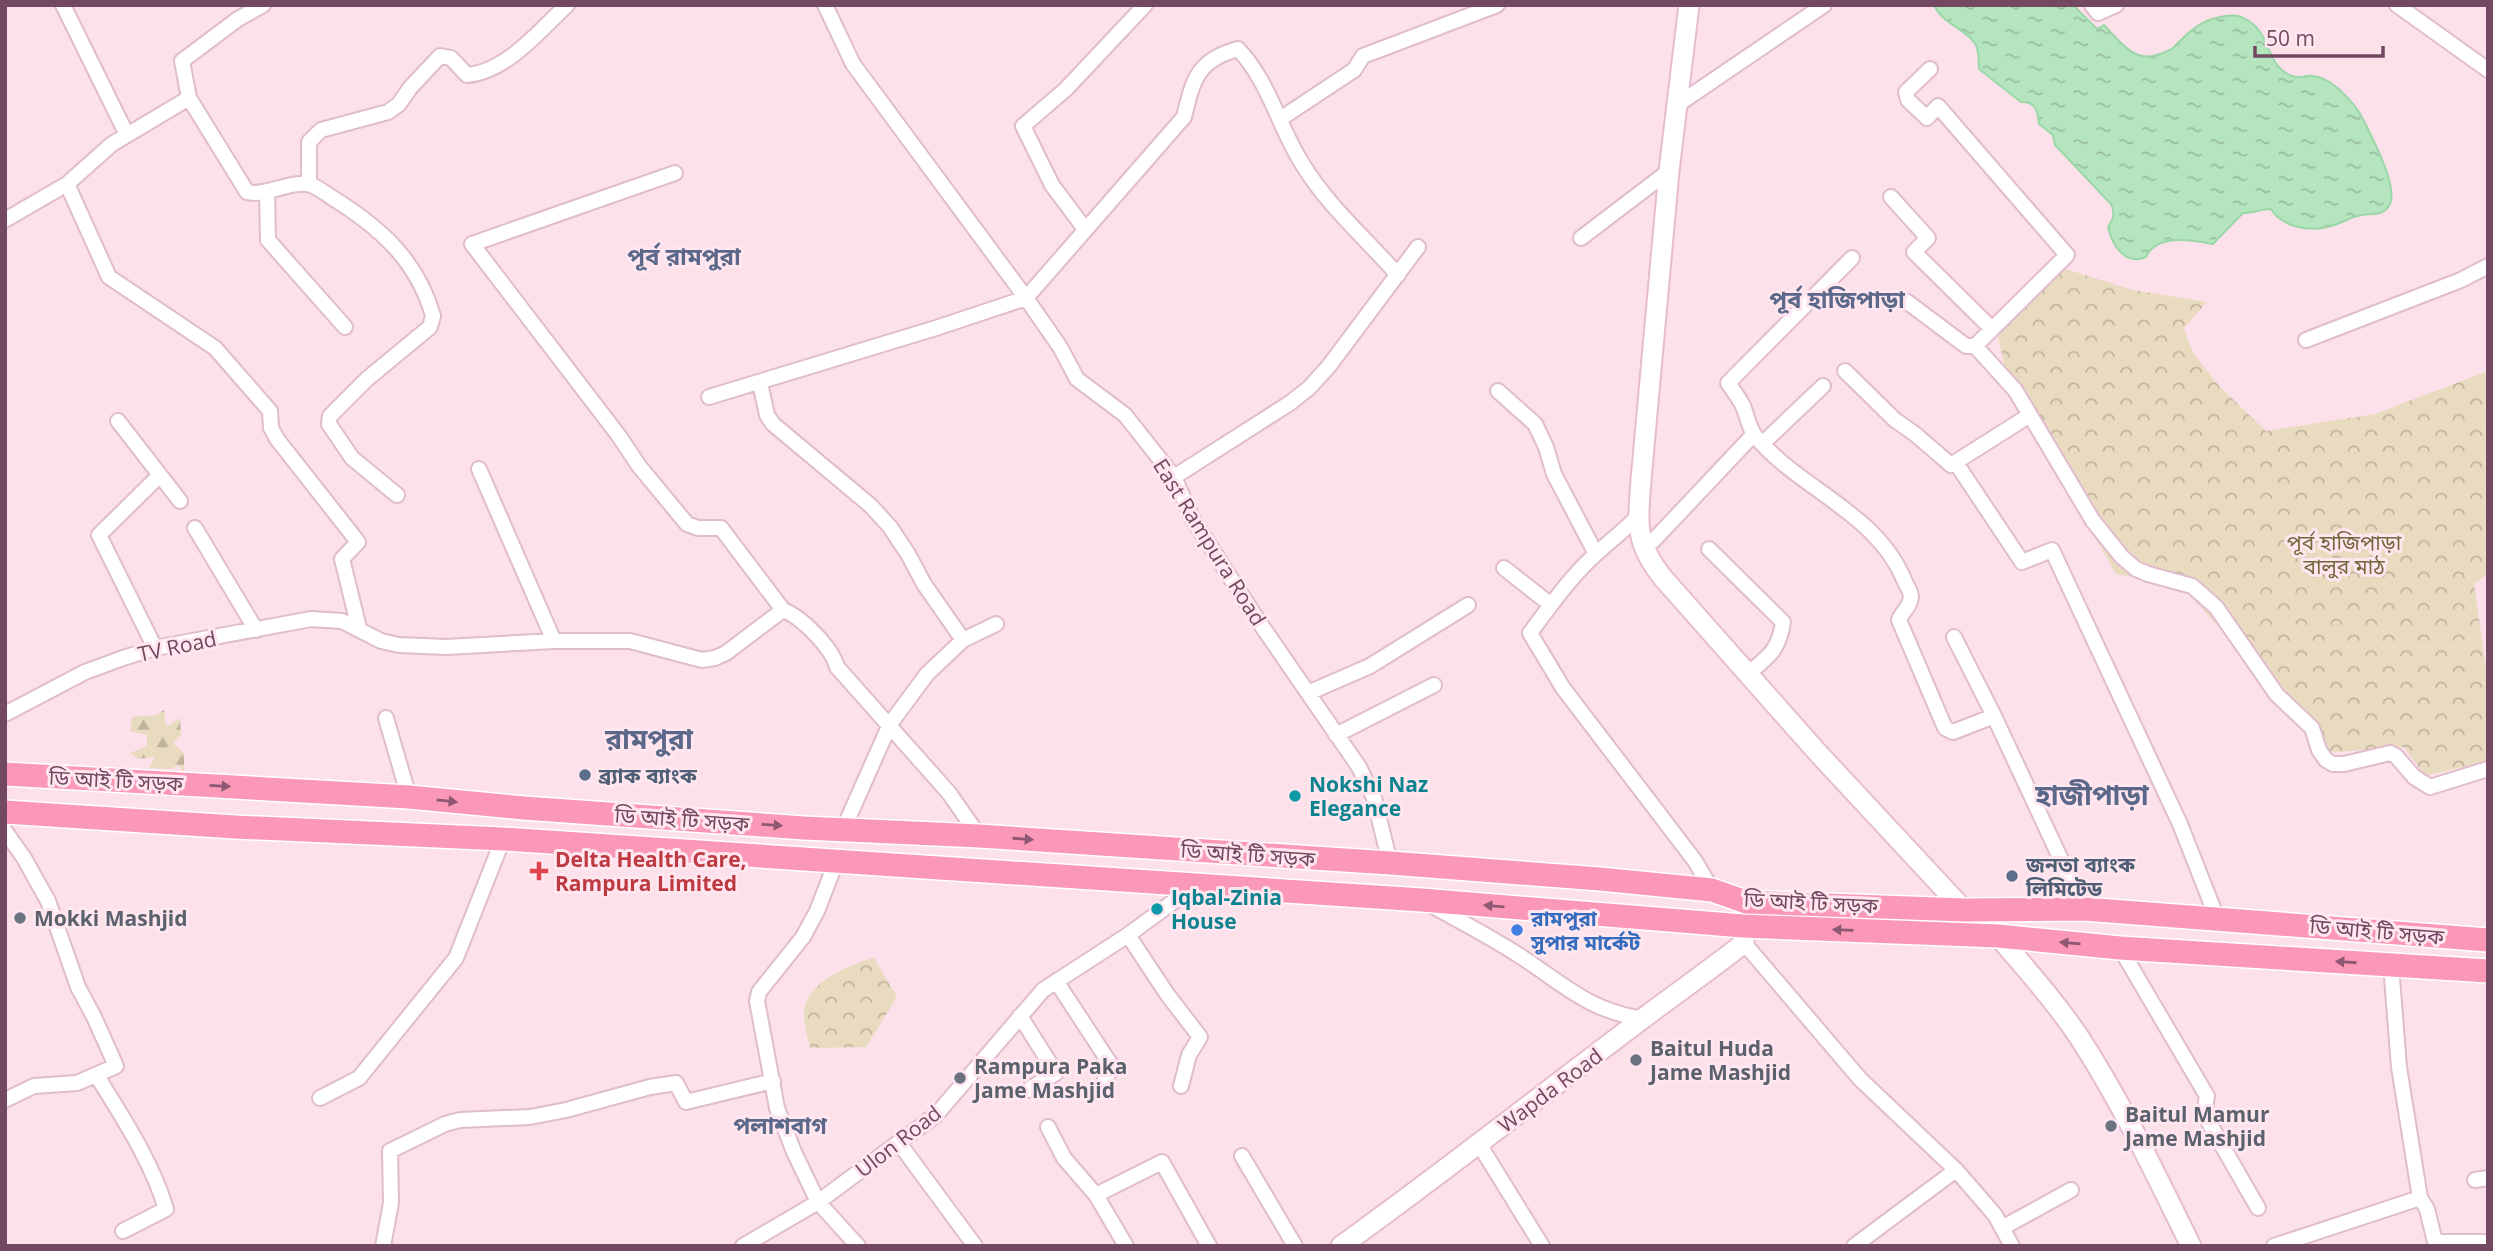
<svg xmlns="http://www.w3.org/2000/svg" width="2493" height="1251" font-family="'Open Sans','Noto Sans Bengali',sans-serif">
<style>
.forest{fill:url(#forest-firs)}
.park{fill:url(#park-crowns)}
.water{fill:url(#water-ripples);stroke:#9bd7a8;stroke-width:2}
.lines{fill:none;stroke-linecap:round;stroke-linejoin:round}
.street-casing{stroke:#e0bccd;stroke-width:18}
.secondary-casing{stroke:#e7bcd1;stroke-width:23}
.primary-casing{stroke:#fff;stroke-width:26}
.street{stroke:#fff;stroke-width:14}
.secondary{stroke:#fff;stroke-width:19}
.primary{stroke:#fc98b7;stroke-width:23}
.oneway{fill:#8e5872}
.service-dot{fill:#5c6f8a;stroke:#ffe6ef;stroke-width:2.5}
.culture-dot{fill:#0f9aa8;stroke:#ffe6ef;stroke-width:2.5}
.health-dot{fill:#e0444e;stroke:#ffe6ef;stroke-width:2.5}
.worship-dot{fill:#6b7280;stroke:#ffe6ef;stroke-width:2.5}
.shop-dot{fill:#3f7fe0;stroke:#ffe6ef;stroke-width:2.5}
.labels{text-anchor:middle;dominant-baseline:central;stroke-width:6;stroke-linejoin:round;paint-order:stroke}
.street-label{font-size:21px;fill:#734861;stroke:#ffe6ef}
.park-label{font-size:21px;fill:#74663d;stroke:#ffe6ef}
.service-label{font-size:21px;font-weight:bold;fill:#4e5e75;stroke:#ffe6ef;text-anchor:start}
.culture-label{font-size:21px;font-weight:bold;fill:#0d838f;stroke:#ffe6ef;text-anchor:start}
.health-label{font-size:21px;font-weight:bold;fill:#be3a42;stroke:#ffe6ef;text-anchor:start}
.worship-label{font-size:21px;font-weight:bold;fill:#5b616d;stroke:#ffe6ef;text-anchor:start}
.shop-label{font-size:21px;font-weight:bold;fill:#366cbe;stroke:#ffe6ef;text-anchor:start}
.neighbourhood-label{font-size:23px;font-weight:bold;fill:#5b688a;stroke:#ffe6ef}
.quarter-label{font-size:24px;font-weight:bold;fill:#5b688a;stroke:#ffe6ef}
.district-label{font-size:28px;font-weight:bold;fill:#5b688a;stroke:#ffe6ef}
</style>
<defs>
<pattern id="forest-firs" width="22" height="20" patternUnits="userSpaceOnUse" patternTransform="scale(1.75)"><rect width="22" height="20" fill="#e9dbbf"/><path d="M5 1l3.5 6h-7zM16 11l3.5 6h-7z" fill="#c1b49f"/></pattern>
<pattern id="park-crowns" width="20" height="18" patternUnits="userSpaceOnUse" patternTransform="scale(1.75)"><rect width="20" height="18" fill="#e9dbbf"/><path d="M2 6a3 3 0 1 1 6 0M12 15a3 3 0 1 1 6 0" fill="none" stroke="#c1b49f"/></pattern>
<pattern id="water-ripples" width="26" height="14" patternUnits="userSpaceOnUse" patternTransform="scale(1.75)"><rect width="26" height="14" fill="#b5e5bf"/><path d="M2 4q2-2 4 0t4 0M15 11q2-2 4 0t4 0" fill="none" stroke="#98bc9f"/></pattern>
</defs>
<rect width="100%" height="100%" fill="#fce0ea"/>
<path class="forest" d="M164 710 166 727 180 718 181 735 173 743 184 753V772L178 765 171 769 149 768 155 757 138 759 130 753 147 746V735L130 731 132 717 156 715Z"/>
<path class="park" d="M2063 268 2132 290 2207 302 2184 328 2193 353 2219 386 2266 431 2375 414 2488 371V574L2474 584 2488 682V761L2425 776 2404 747 2322 753 2267 664 2235 644 2179 584 2116 574 2009 386 1995 324Z
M874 958 897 997 866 1047 810 1048C808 1038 804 1026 804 1015 802 984 850 964 874 958Z"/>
<path class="water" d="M1934 5H2067L2075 7 2097 29 2104 25C2120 42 2135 64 2160 54 2165 52 2170 51 2174 47 2186 35 2195 25 2212 19 2221 17 2229 14 2238 16 2274 27 2263 66 2292 76 2299 79 2306 75 2313 76 2331 77 2355 103 2363 119 2372 138 2398 185 2390 204 2383 218 2369 212 2357 216 2347 219 2338 225 2327 227 2308 232 2281 226 2271 209 2260 209 2254 213 2243 213L2213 244C2193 240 2157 233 2146 257 2125 266 2112 245 2108 227 2114 218 2115 214 2111 204L2055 145 2053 135 2039 124C2038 111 2035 101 2021 102L1979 69C1979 61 1979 52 1976 45 1967 29 1943 25 1934 5Z"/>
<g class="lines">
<g class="street-casing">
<path id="street" d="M63 5 127 135
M825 5 853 64 1026 298 1060 347 1077 379 1125 415 1174 477 1192 518 1257 619 1359 767 1374 798 1390 863
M2092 5 2098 13 2116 5
M2397 5 2488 70
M189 98 247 192C266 197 292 179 311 185 320 188 330 197 339 202 384 231 418 263 433 316L430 327 367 379 330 416 329 424 352 458 397 495
M1677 105 1824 5
M1280 119 1354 70 1363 56 1497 5
M675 173 472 244 619 436 639 466 687 524 698 528H721L783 610C802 617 832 648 837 667L949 793 979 836
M67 184 109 277 215 348 270 411 271 428 277 439 358 542 342 559 359 628
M309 184V142L321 130 388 112 399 104 410 88 440 56 451 58 467 75C506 72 539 31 567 5
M267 191 268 240 345 327
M1891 197 1928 238 1914 252 1992 329
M5 220 67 184 112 144 189 98 182 61 238 19 263 5
M1085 229 1052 185 1023 126 1066 89 1145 5
M1581 238 1669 171
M1852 258 1728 383C1733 390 1739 398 1743 406 1747 415 1749 428 1755 436 1800 490 1878 513 1905 582 1907 586 1911 592 1911 597 1910 608 1902 611 1899 620L1945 728 1953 732 1994 716
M1906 301 1966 346H1975
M2306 340 2461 280 2488 266
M1845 371 1895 420 1915 434 1951 465 2030 415 2015 390 1975 346 2067 255 1938 106 1927 118 1908 100 1906 92 1930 69
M760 383 767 415 773 424 871 506 890 527 908 554 924 584 963 640 996 624
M1498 391 1535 424 1546 447 1554 474 1596 554
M709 397 936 328 1026 298 1184 117C1193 80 1197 60 1238 49 1269 81 1279 128 1303 165 1328 206 1367 240 1398 275
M2030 415 2093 521 2122 557 2136 569 2148 574 2192 586 2216 607 2277 695 2312 728 2319 750 2326 760 2333 764H2344L2390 753 2396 756 2414 777 2430 787 2488 769
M118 421 180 501
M1763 443 1823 386
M1956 463 2022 562 2052 550 2180 824 2217 918
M479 469 554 641
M1174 477 1290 403 1309 388 1329 366 1418 247
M1638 516C1625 530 1611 540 1597 553 1572 575 1550 606 1530 633L1563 688 1695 861 1712 890
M195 528 256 630
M1643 548 1654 540 1754 434
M1709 549 1783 622C1779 650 1769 656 1749 673
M1504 568 1551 605
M1954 637 1994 716 2084 909
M155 648 99 535 159 476
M1308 693 1370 666 1468 605
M5 714 85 672 123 658 155 648 311 619 342 621 381 641 399 645 446 647 554 641H630L702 660 715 658 726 653 783 610
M386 718 409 797
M1336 735 1434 685
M843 830 890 724 927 674 963 640
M5 831 24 858 48 901 78 987 94 1017 116 1066 77 1083 34 1086 5 1100
M836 862 817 911 803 937 759 992 757 1001 777 1108 794 1152 818 1202 858 1246
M1429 904C1461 922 1493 938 1523 958 1567 987 1587 1009 1642 1019
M1128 935 1167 994 1200 1037 1189 1055 1181 1086
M1744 943 1860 1079 1956 1170 1995 1215 2012 1246
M2120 948 2207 1096 2204 1114 2258 1208
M2391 965 2399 1067 2420 1198 2427 1209 2436 1246
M1056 981 1113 1068 1105 1078
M1020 1016 1056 1073 1028 1090
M97 1076C123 1118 152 1162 166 1209L123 1231
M320 1098 359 1078 456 958 503 839
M1048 1127 1064 1158 1096 1195 1126 1246
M899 1143 975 1246
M1479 1144 1542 1246
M1242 1156 1295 1246
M2475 1180 2488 1178
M1096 1195 1162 1162 1209 1246
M2002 1228 2071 1190
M2435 1242H2488
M383 1246 391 1203 390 1151 445 1124 460 1120 530 1117 566 1110 650 1087 676 1083 686 1102 773 1081
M743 1246 818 1202 936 1115 1043 990 1128 935 1196 885
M1854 1246 1956 1170
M2274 1246 2420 1198"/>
</g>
<g class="secondary-casing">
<path id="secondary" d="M1689 5 1669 171 1641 480C1638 524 1634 541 1663 578L1818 753 1964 910
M1998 936C2026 969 2055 1001 2079 1037 2122 1103 2156 1175 2191 1246
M1341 1246C1443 1173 1541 1095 1641 1020 1675 994 1710 970 1744 943L1743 926"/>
</g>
<g class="primary-casing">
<path id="primary" d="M5 774 409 797 524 808 804 828 979 836 1390 863 1600 879 1712 890 1746 902 1964 910 2084 909 2488 940
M5 812 235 827 503 839 1422 900 1743 926 1998 936 2120 948 2488 971"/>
</g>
<use href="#street" class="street"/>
<use href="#secondary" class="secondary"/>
<use href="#primary" class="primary"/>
</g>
<defs><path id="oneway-solid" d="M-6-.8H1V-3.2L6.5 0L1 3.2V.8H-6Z" transform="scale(1.75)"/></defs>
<g class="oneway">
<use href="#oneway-solid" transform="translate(220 786) rotate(3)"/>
<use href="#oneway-solid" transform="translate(447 801) rotate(6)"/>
<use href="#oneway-solid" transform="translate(772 825) rotate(4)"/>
<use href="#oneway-solid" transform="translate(1023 839) rotate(4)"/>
<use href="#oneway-solid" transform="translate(1494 906) rotate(-175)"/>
<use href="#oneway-solid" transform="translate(1843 930) rotate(-178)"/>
<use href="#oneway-solid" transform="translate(2070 943) rotate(-175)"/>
<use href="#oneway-solid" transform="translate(2346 962) rotate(-176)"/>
</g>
<g class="service-dot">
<circle cx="585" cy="775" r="7"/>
<circle cx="2012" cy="876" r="7"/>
</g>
<g class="culture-dot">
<circle cx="1295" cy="796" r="7"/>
<circle cx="1157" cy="909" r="7"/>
</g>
<path class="health-dot" d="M535.5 860.5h7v7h7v7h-7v7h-7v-7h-7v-7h7z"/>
<g class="worship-dot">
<circle cx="20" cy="918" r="7"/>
<circle cx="1636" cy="1060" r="7"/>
<circle cx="960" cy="1078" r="7"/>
<circle cx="2111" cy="1126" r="7"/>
</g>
<circle class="shop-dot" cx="1517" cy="930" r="7"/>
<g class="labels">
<g class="street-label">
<text transform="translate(1210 542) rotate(58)">East Rampura Road</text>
<text transform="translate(177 646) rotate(-12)">TV Road</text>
<text transform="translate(116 780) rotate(3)">ডি আই টি সড়ক</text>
<text transform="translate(682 819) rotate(4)">ডি আই টি সড়ক</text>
<text transform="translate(1248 854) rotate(4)">ডি আই টি সড়ক</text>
<text transform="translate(1811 902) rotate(3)">ডি আই টি সড়ক</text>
<text transform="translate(2377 931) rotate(5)">ডি আই টি সড়ক</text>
<text transform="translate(1550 1090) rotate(-37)">Wapda Road</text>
<text transform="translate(898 1141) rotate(-38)">Ulon Road</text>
</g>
<g class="park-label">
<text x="2344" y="542">পূর্ব হাজিপাড়া<tspan x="2344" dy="24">বালুর মাঠ</tspan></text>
</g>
<g class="service-label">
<text x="599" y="775">ব্র্যাক ব্যাংক</text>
<text x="2026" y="864">জনতা ব্যাংক<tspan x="2026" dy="24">লিমিটেড</tspan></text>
</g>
<g class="culture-label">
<text x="1309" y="784">Nokshi Naz<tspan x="1309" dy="24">Elegance</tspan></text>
<text x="1171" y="897">Iqbal-Zinia<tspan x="1171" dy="24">House</tspan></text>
</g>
<g class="health-label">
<text x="555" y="859">Delta Health Care,<tspan x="555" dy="24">Rampura Limited</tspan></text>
</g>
<g class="worship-label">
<text x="34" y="918">Mokki Mashjid</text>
<text x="1650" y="1048">Baitul Huda<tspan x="1650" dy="24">Jame Mashjid</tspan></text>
<text x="974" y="1066">Rampura Paka<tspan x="974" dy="24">Jame Mashjid</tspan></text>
<text x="2125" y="1114">Baitul Mamur<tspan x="2125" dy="24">Jame Mashjid</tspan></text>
</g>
<g class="shop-label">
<text x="1531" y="918">রামপুরা<tspan x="1531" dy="24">সুপার মার্কেট</tspan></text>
</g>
<g class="neighbourhood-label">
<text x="780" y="1125">পলাশবাগ</text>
</g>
<g class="quarter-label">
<text x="684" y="255">পূর্ব রামপুরা</text>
<text x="1837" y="298">পূর্ব হাজিপাড়া</text>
</g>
<g class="district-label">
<text x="649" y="738">রামপুরা</text>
<text x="2092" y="794">হাজীপাড়া</text>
</g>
</g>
<rect width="2493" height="1251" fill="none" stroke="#734861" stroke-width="14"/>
<path d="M2255 46v10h128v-10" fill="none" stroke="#734861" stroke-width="3.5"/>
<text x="2266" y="46" font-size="21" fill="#734861" stroke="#ffe6ef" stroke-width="5" paint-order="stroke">50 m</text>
</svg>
